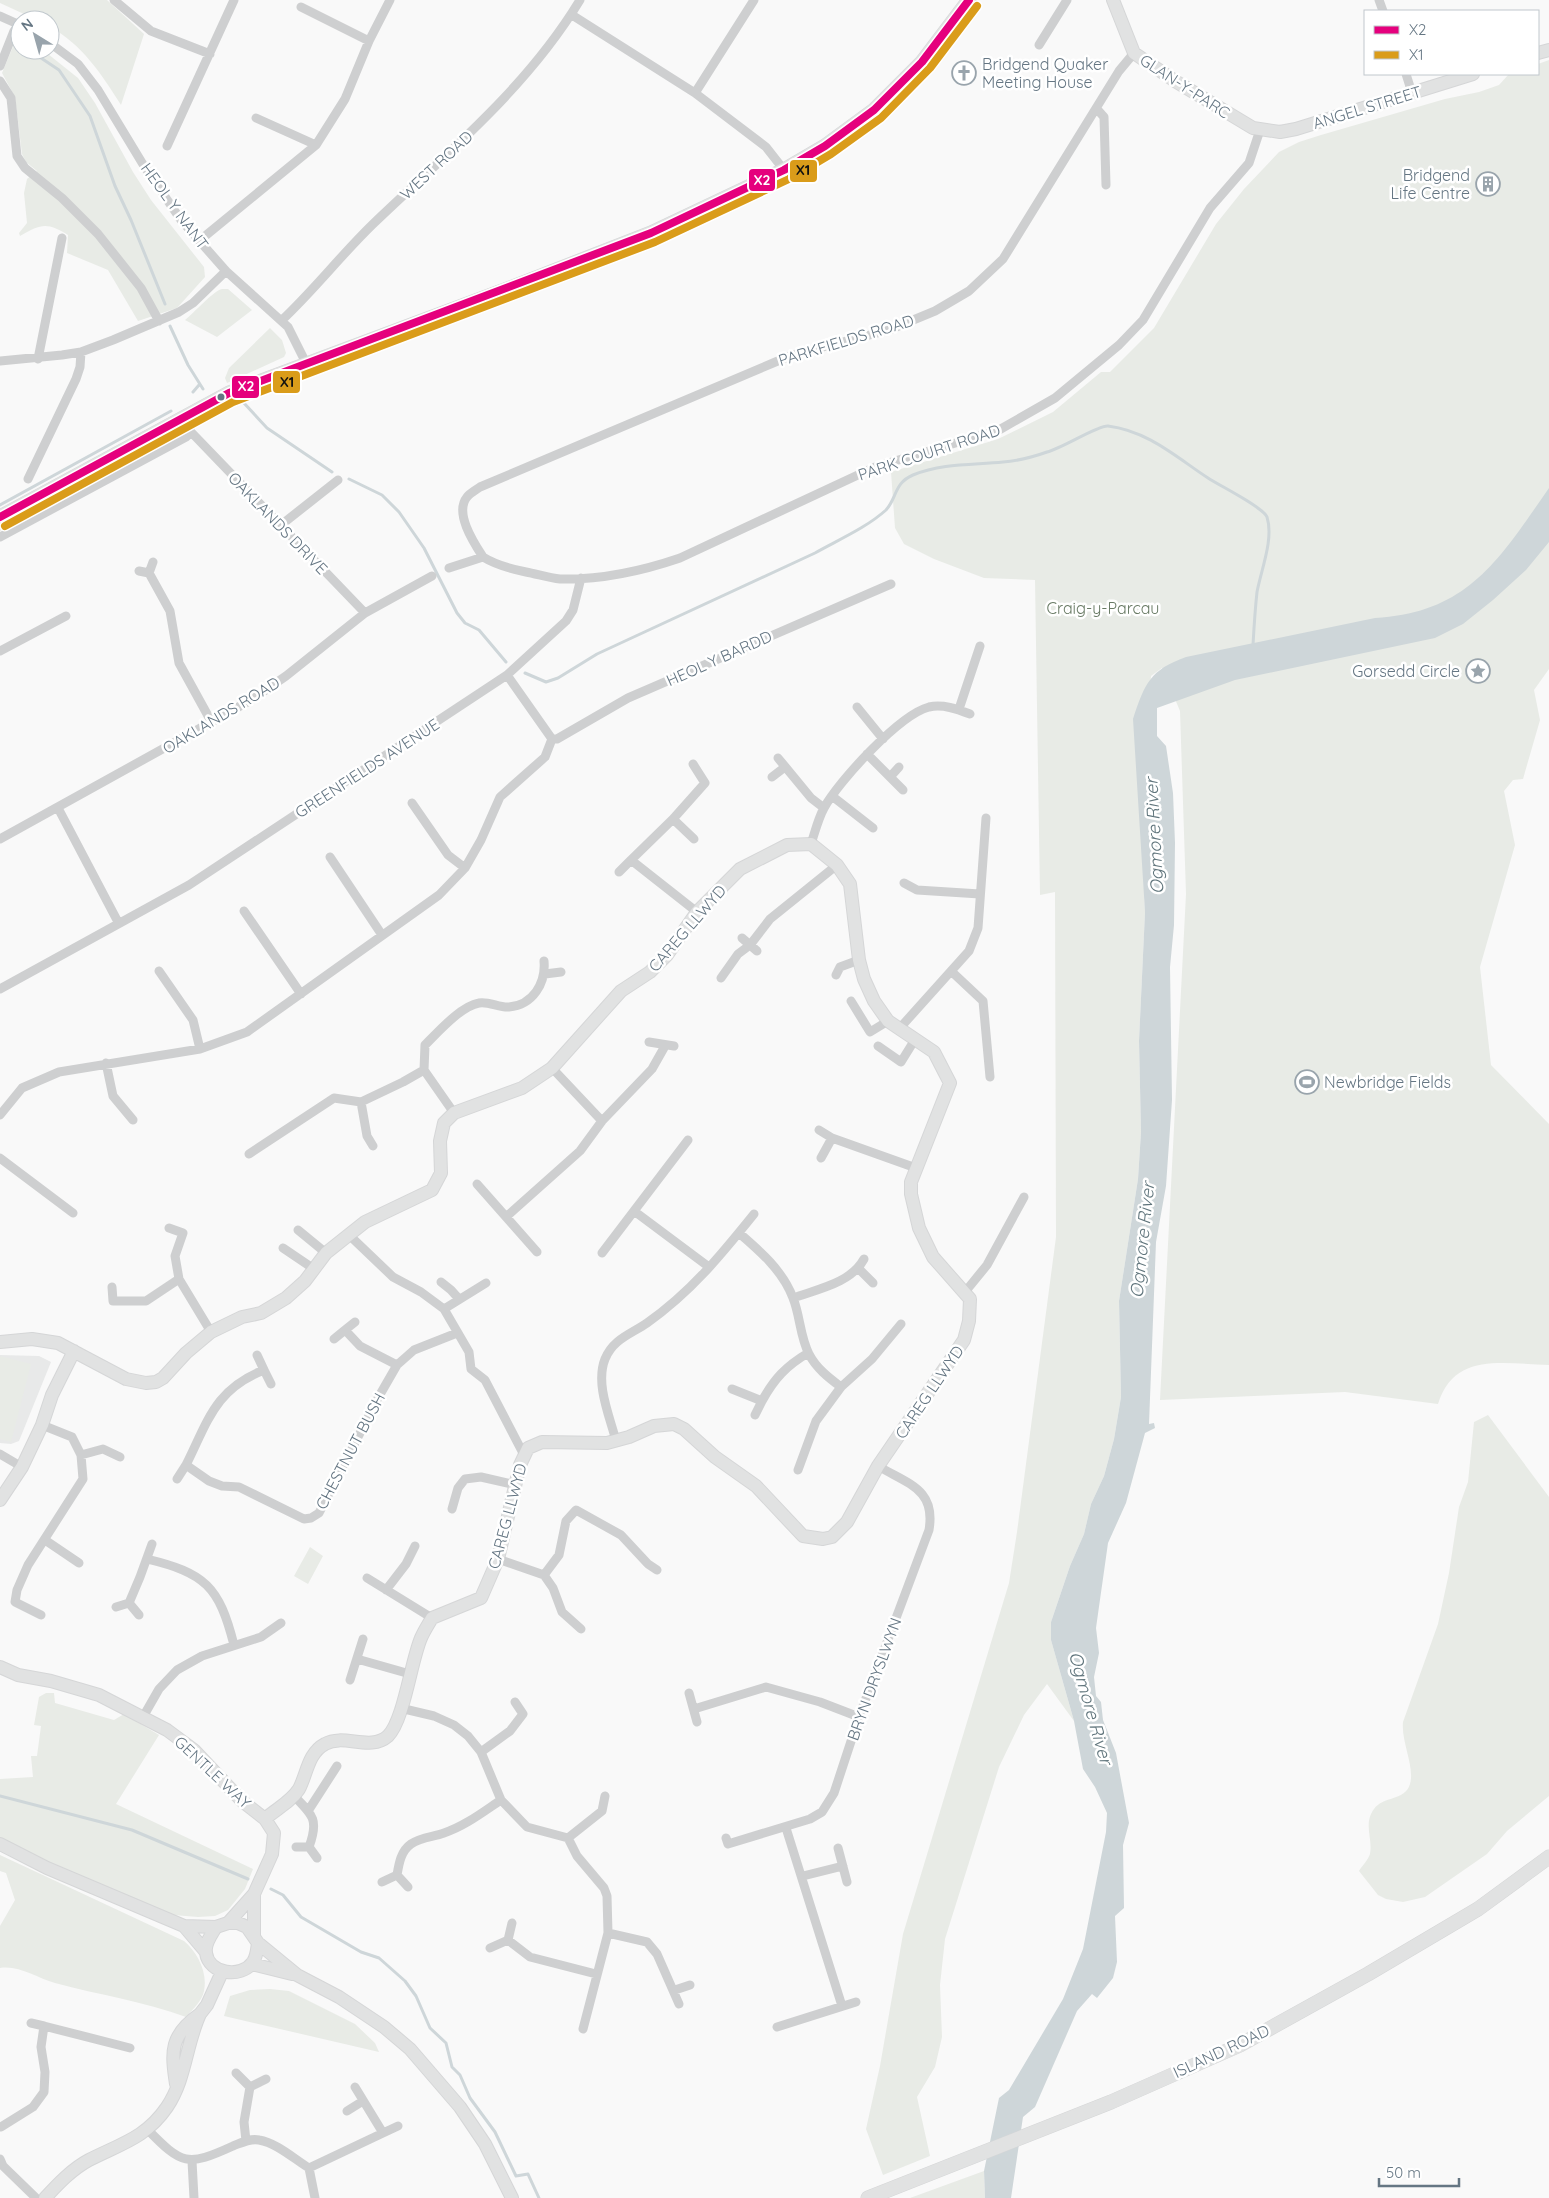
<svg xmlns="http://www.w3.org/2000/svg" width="1549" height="2198" font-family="Quicksand,sans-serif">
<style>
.built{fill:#e8e9e9}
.green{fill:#e8ebe6}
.water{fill:#ced6d9}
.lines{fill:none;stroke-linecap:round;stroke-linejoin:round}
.stream{stroke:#ced6d9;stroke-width:3}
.secondary-casing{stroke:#d5d6d7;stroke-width:14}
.primary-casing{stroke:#d5d6d7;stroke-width:15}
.street{stroke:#cecfd0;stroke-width:9}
.secondary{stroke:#e1e2e2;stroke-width:12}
.primary{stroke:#e1e2e2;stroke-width:14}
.bus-1-casing{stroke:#fff;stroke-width:11}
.bus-2-casing{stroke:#fff;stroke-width:11}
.bus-1{stroke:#e5007d;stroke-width:8}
.bus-2{stroke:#da9c1a;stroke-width:8}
.bus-dot{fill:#657683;stroke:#fff;stroke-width:2}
.labels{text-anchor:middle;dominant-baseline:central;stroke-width:5;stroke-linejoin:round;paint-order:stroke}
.poi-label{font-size:16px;fill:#657683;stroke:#fff;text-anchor:start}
.street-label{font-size:16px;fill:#657683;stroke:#fff}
.park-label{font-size:16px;fill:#687a64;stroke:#fff}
.water-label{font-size:18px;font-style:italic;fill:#60757c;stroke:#fff}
.line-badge{stroke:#fff;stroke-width:2}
.badge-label{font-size:14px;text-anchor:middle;font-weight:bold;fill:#fff}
.pale-badge-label{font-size:14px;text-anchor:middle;font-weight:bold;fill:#111}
</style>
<rect width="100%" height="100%" fill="#f9f9f9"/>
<path class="built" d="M0 1355 39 1356 51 1362 19 1441 11 1444 0 1443Z"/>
<path class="green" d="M0 0H107L144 34 121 105C102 75 82 44 50 27V20H37L0 3Z
M17 37H20V50H43L78 78 95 103 133 172 151 200 204 267 205 277 177 308 138 321 108 270 67 253 68 235C47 222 41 224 20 236L19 233 27 223 24 193 27 179 37 171 26 162 22 154 15 97 2 73Z
M1549 60V669L1534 690 1540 720 1523 779 1513 780 1504 791 1515 845 1480 967 1491 1065 1549 1124V1365C1505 1364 1454 1351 1438 1404L1345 1392 1160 1400 1186 894 1180 711 1162 668 1151 676 1141 819 1145 912 1139 1041 1141 1132 1138 1179 1119 1301 1121 1397 1114 1439 1104 1476 1091 1504 1084 1534 1070 1566 1051 1622V1640L1074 1721 1047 1684 1024 1715 999 1767 945 1939 940 1985 942 2037 935 2067 917 2097 930 2156 883 2175 866 2129 880 2066 903 1934 1009 1583 1017 1532 1056 1237 1055 892 1040 895 1035 580 984 578 934 559 904 544 895 528 891 472 998 439 1053 412 1101 372H1110L1154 328 1216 224 1244 189 1279 152 1299 142 1321 135 1445 99 1479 92 1499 85 1509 74H1538V64Z
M222 289H228L252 310 217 337 185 320C194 313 213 291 222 289Z
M270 328 282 340 286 353 284 357 227 383 225 378 229 368Z
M172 431H176L180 435 0 531V524Z
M0 1356 31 1364 11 1442 0 1439Z
M1488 1415 1549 1497V1796L1507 1831 1487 1854 1425 1897 1403 1902 1386 1899 1378 1895 1359 1871C1362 1866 1368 1860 1370 1854 1373 1838 1363 1824 1374 1809 1383 1796 1405 1801 1410 1784 1415 1767 1401 1742 1403 1722L1438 1624 1449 1573 1459 1507 1468 1482 1474 1422Z
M310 1547 323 1556 308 1584 294 1576Z
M46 1693H54L55 1703 114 1720 124 1714 159 1735 116 1804 253 1869 245 1889 228 1910 215 1916 198 1917 173 1915 60 1868 0 1838V1779L33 1777 31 1756H37L41 1726 34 1725 39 1697Z
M0 1855 184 1941C197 1952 208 1972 204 1991 202 2001 193 2009 186 2017 143 2001 99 1995 55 1983 37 1978 19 1965 0 1968V1926L15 1900 6 1873 0 1871Z
M270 1989 289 1991 355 2024 375 2043 379 2052 224 2016 230 1996 250 1990Z
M984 2171 985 2198H910Z"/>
<path class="water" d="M1549 488V542L1526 570 1493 600 1463 624 1435 638 1235 680 1157 708V736L1166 746 1173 793 1175 843 1174 925 1170 967 1172 1100 1166 1186 1156 1242 1149 1424 1154 1423 1155 1428 1145 1433 1126 1503 1108 1543 1096 1628 1099 1653 1094 1677 1096 1696 1101 1702 1103 1720 1116 1753 1129 1823 1123 1845 1124 1908 1115 1916 1117 1962 1113 1978 1097 1998 1092 1994 1077 2011 1035 2107 1023 2117 1011 2198H985L984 2171 999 2098 1009 2090 1063 1999 1083 1949 1106 1832 1107 1813 1095 1787 1083 1769 1074 1721 1051 1640V1622L1070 1566 1084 1534 1091 1504 1104 1476 1114 1439 1121 1397 1119 1301 1138 1179 1141 1132 1139 1041 1145 912 1133 719C1145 683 1150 670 1186 657L1375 618C1469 613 1500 558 1549 488Z"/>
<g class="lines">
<path class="stream" d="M15 41 20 45
M29 50 59 70 90 116 115 186 131 220 165 304
M170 326 188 365 203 389
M193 392 199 385
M243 402 267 428 332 472
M349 479 382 495 399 512 424 548 457 613 465 623 479 630 506 662
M0 505 171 411
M525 673 546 682 558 678 597 654 815 553C838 540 866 528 886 510 897 498 894 483 913 475 942 463 973 465 1003 462 1017 461 1033 457 1047 452 1063 448 1098 425 1108 426 1148 431 1176 457 1208 478 1220 486 1263 507 1267 517 1274 539 1261 570 1257 592 1255 610 1254 627 1253 645
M0 1796 132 1830 248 1879
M271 1889 283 1895 301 1917 361 1952 379 1958 405 1981 416 1996 430 2028 446 2043 452 2067 460 2075 470 2098 495 2132 516 2176 528 2174 539 2198"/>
<g class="secondary-casing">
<path id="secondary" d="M1113 0 1134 53 1175 81 1253 128 1280 132 1296 129 1473 74
M1538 53 1549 50
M0 1342 32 1339 58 1343 126 1379 146 1383 156 1382 163 1378 186 1353 211 1332 242 1317 261 1313 286 1298 305 1281 326 1253 365 1222 432 1190 441 1173 440 1141 444 1123 454 1113 522 1088 552 1068 621 991 650 972 667 955 697 912 740 869 787 845 811 844 837 865 850 884 859 960 864 979 874 1001 888 1021 934 1052 950 1083 911 1182V1194L919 1228 933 1257 970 1299 969 1321 964 1340 878 1466 847 1522 832 1537 823 1539 803 1536 756 1486 715 1457 684 1429 674 1424 654 1426 629 1437 607 1443 542 1442 528 1448 520 1465 498 1559 481 1598 432 1618C428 1625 424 1631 421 1638 411 1661 404 1720 388 1736 370 1752 344 1733 325 1744 308 1753 307 1774 299 1789 291 1802 276 1809 265 1819
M0 1500 22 1467 42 1425 52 1395 74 1351
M0 1667 18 1675 51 1681 99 1695 167 1730 194 1750 242 1801 265 1819 274 1833 272 1854 254 1894 228 1923
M0 1844 47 1868 184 1926 216 1927 228 1923H238L247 1927 258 1943C257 1949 257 1956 253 1962 241 1979 209 1974 206 1953 204 1944 212 1934 216 1927
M184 1926 206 1952
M254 1935V1894
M258 1943 297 1975 339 1997 384 2027 410 2049 460 2107 485 2144 512 2198
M252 1964 292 1974
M200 2014 207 2005 222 1972
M45 2198C58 2184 72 2169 89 2160 120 2144 146 2138 167 2107 186 2079 186 2044 200 2014 170 2035 171 2051 176 2084"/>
</g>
<g class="primary-casing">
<path id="primary" d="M0 517 229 393 510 288 651 233 784 170 825 146 874 110 922 62 969 0
M868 2198 1111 2102 1240 2045 1368 1974 1478 1909 1549 1857"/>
</g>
<path class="street" d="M114 0 151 31 210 54
M1379 0 1383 11
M301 7 369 41
M572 15 695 93 766 147 784 170
M0 16 20 25
M50 43 78 64 98 90 144 166 181 220 226 271 288 327 306 363
M1039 45 1067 0
M0 66 14 31 19 24
M1406 74 1412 93
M0 81 11 98 17 156 25 168 62 198 98 234 141 288 159 321
M695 93 754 0
M1096 108 1104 117 1106 185
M256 118 316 145
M167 146 234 0
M199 241 316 145 345 99 369 41 390 0
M282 320C314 290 341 255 373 224 446 154 527 88 580 0
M38 359 62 238
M0 361 62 355 81 352 113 340 179 312 193 303 226 271
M182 417 191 432 365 613
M28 479 76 379 80 367 81 352
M281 525 338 480
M0 537 186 437 191 432
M483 557C474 543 454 513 467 497 470 493 476 490 480 487L792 355 889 330 935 311 969 291 1003 259 1119 71 1134 53
M449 568 483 557C496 565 511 569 526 572 537 574 549 578 560 579 601 580 642 571 680 558L875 467 999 430 1055 398 1119 345 1143 320 1210 208 1249 163 1260 130
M139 571 149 573 170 611 179 663 212 723
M149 573 153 562
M0 651 66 616
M857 707 883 739
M959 709 980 646
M552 739H557L628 698 891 584
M867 754 903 790
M778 758 811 798 824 808
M772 777 785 767
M890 777 899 767
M832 796 873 828
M412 803 448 855 465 868
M58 808 118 922
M673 819 705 783 693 764
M0 839 251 700 286 676 365 613 432 576
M694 839 673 819 631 860 697 912
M811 844C815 832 818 819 824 808 839 781 899 715 929 707 943 704 957 709 970 714
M330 857 382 935
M619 872 631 860
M904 883 917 890 980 894
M244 911 301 994
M742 938 757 951
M159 971 193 1020 200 1049
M951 971 983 1001 990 1077
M545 974 561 972
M836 975 840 967 859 960
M721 978 738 954 750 945 770 919 837 865
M0 989 189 885 507 675 566 621 573 610 581 578
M851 1001 870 1032 888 1021
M899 1029 969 951 978 928 986 818
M649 1042 674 1046
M878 1046 901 1062 914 1041
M106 1063 113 1096 133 1120
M552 1068 602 1121
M361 1102 367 1136 373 1146
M454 1113 424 1070 425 1045C438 1032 461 1006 479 1003 488 1001 500 1008 509 1007 533 1005 546 983 544 961
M0 1115 22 1088 59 1072 200 1049 247 1032 439 895 465 868 481 840 500 797 545 757 552 739 507 675
M819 1130 832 1138 916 1168
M249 1154 334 1098 361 1102 403 1082 424 1070
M0 1158 73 1213
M821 1158 832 1138
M477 1184 537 1252
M634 1211 709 1267
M506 1217 580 1151 602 1121 652 1069 665 1046
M169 1228 183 1233 175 1256 179 1279
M298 1230 326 1253
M739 1233C760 1251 783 1271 793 1298 800 1315 800 1337 809 1354 816 1368 829 1378 841 1387
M348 1234 393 1277 421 1292 444 1309 469 1352 471 1369 485 1380 524 1455
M283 1248 314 1269
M602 1253 688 1140
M859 1269 873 1283
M441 1282 451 1290 459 1299
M112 1287 113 1301H146L179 1279 211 1332
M965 1292 987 1265 1024 1197
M793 1298C818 1289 851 1283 864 1259
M444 1309 486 1283
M345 1330 355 1322
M334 1339 345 1330 360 1346 397 1365
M257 1355 264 1370
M271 1384 264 1370C215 1389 208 1421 186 1465L209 1481 222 1486 239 1487 304 1519 311 1518 319 1513 378 1398 397 1365 414 1350 457 1333
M732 1389 762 1401C774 1379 786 1366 808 1353
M755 1415 762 1401
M616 1441C610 1417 595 1384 605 1359 613 1339 631 1334 647 1323 691 1292 721 1255 754 1214
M0 1454 22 1467
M81 1455 103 1449 120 1457
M798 1470 816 1421 841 1387 872 1359 901 1324
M177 1479 186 1465
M452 1509 458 1488 465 1479 481 1477 516 1485
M45 1540 79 1563
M147 1559C205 1573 219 1586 234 1645
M498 1559 544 1575 553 1588 562 1612 581 1629
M544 1575 559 1555 566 1521 576 1510 621 1535 648 1564 657 1570
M367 1578 432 1618
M386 1590 406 1564 415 1546
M129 1603 139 1615
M116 1607 129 1603 140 1577 152 1544
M41 1615 15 1602 17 1590 28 1565 83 1479 81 1455 72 1437 42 1425
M357 1659 410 1674
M350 1680 363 1639
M689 1693 697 1722
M400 1708 434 1716 454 1725 468 1736 481 1752 501 1800 527 1827 568 1838 577 1856 604 1888 607 1896 608 1933 583 2029
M694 1709 766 1687 820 1702 859 1717
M143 1717 159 1689 177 1670 202 1656 261 1637 281 1623
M481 1752 510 1731 523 1714 515 1702
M294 1796C313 1815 319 1820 309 1847
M308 1811 337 1766
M786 1828 842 2006
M568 1838 602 1811 605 1796
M726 1838 728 1844 810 1819 822 1812 834 1793 859 1717 929 1530C936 1489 908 1484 878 1466
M296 1847H309L317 1858
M838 1848 847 1882
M397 1875C399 1863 401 1851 411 1844 421 1837 433 1837 444 1833 465 1826 483 1812 501 1800
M397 1875 408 1887
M803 1876 843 1866
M382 1882 397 1875
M608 1933 647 1942 657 1954 679 2004
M508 1940 512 1923
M490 1948 508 1940 530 1957 596 1974
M675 1990 690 1985
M31 2023 44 2026
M777 2027 856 2002
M236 2073 250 2087 244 2122 246 2141
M250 2087 266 2079
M347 2111 363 2101
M1 2127 33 2107 44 2092 45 2072 41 2047 44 2026 130 2048
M147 2129C182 2165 187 2167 233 2146 241 2143 250 2138 259 2140 277 2143 294 2159 309 2168L315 2198
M383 2133 398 2126
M0 2159 3 2166 36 2198
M192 2161 194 2198
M309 2168 383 2133 355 2087"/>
<use href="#secondary" class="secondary"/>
<use href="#primary" class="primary"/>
<g class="bus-1-casing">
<path id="bus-1" d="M0 517 229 393 651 233 784 170 825 146 874 110 922 62 969 0"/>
</g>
<g class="bus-2-casing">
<path id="bus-2" d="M5 526 233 402 655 242 789 179 831 154 881 118 930 68 977 6"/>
</g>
<use href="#bus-1" class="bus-1"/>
<use href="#bus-2" class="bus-2"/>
</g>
<defs>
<g id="church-ring" transform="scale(1.25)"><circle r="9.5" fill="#fff" stroke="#99a4ac" stroke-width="1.5"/><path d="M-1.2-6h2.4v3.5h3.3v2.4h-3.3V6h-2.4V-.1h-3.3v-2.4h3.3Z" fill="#99a4ac"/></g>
<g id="building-ring" transform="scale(1.25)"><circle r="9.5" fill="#fff" stroke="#99a4ac" stroke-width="1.5"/><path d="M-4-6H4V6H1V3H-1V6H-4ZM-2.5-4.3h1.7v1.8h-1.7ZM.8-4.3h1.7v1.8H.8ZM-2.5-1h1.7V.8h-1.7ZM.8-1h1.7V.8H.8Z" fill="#99a4ac"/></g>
<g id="sight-ring" transform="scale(1.25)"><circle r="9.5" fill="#fff" stroke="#99a4ac" stroke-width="1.5"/><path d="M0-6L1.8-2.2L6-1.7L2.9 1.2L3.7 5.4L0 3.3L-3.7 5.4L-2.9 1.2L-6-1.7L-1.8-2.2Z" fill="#99a4ac"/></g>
<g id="stadium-ring" transform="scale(1.25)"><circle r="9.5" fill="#fff" stroke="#99a4ac" stroke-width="1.5"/><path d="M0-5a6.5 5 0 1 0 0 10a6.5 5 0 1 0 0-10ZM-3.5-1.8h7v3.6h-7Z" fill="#99a4ac"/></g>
</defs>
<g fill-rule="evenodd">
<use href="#church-ring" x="964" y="73"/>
<use href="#building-ring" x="1488" y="184"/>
<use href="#sight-ring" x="1478" y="671"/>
<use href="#stadium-ring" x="1307" y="1082"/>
</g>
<circle class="bus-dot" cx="221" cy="397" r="4.5"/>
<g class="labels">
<g class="poi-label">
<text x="982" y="64">Bridgend Quaker<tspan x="982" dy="18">Meeting House</tspan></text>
<text x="1470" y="175" text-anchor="end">Bridgend<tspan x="1470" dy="18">Life Centre</tspan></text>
<text x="1460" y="671" text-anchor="end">Gorsedd Circle</text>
<text x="1324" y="1082">Newbridge Fields</text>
</g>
<g class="street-label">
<text transform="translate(1185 86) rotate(33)">GLAN-Y-PARC</text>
<text transform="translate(1367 107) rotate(-17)">ANGEL STREET</text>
<text transform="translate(436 165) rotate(-43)">WEST ROAD</text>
<text transform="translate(175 206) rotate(54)">HEOL Y NANT</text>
<text transform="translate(846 340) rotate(-17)">PARKFIELDS ROAD</text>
<text transform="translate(929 452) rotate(-18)">PARK COURT ROAD</text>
<text transform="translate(278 523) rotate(46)">OAKLANDS DRIVE</text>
<text transform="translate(719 658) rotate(-24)">HEOL Y BARDD</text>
<text transform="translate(221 715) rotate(-31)">OAKLANDS ROAD</text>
<text transform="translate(367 768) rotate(-33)">GREENFIELDS AVENUE</text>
<text transform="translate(687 928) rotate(-49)">CAREG LLWYD</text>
<text transform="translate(929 1392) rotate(-56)">CAREG LLWYD</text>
<text transform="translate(350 1451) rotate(-62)">CHESTNUT BUSH</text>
<text transform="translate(507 1516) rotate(-75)">CAREG LLWYD</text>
<text transform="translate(874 1679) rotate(-70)">BRYN DRYSLWYN</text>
<text transform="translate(213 1772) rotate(43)">GENTLE WAY</text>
<text transform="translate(1221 2051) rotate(-25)">ISLAND ROAD</text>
</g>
<g class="park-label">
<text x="1103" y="608">Craig-y-Parcau</text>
</g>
<g class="water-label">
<text transform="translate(1154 836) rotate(-93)">Ogmore River</text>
<text transform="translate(1142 1240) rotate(-84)">Ogmore River</text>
<text transform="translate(1091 1708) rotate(74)">Ogmore River</text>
</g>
</g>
<g class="line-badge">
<rect x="789" y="159" width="29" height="24" rx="5" fill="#da9c1a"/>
<rect x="748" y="168" width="28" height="24" rx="5" fill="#e5007d"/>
<rect x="272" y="370" width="29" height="24" rx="5" fill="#da9c1a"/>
<rect x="231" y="375" width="29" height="24" rx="5" fill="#e5007d"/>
</g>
<g class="badge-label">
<text x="762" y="185">X2</text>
<text x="246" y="391">X2</text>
</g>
<g class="pale-badge-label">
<text x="803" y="175">X1</text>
<text x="287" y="387">X1</text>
</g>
<rect x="1364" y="10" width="175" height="65" fill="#ffffff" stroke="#c1c8cd"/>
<rect x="1374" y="26" width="25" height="8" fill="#e5007d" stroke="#c1c8cd"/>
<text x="1409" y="35" font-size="15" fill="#657683">X2</text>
<rect x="1374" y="51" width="25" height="8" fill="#da9c1a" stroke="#c1c8cd"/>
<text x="1409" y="60" font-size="15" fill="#657683">X1</text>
<g transform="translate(35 35) rotate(323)"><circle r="24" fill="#ffffff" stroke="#c1c8cd"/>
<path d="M0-4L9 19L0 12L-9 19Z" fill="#99a4ac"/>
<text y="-8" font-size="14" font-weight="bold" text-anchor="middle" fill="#657683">N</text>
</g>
<path d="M1379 2178v8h80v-8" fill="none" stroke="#657683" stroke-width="2.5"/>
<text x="1386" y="2178" font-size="15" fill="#657683" stroke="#ffffff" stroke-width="4" paint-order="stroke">50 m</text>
</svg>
